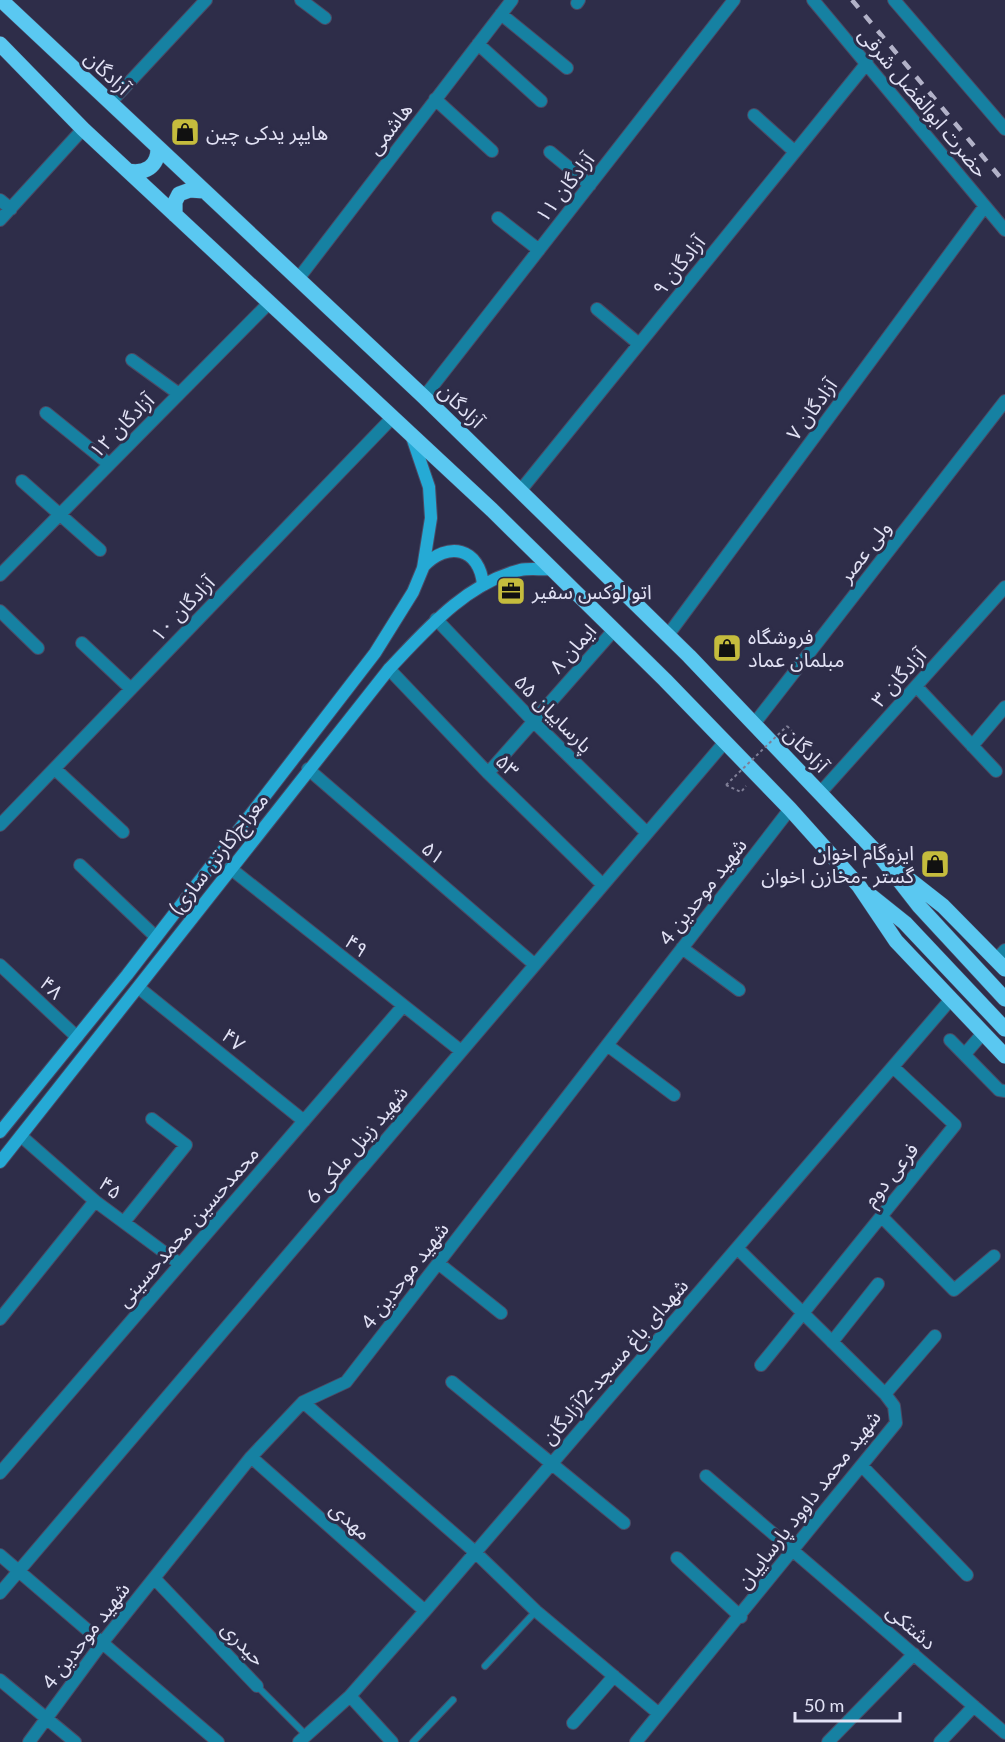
<svg xmlns="http://www.w3.org/2000/svg" width="1005" height="1742" font-family="Lato,'Noto Sans Arabic',sans-serif">
<style>
.lines{fill:none;stroke-linecap:round;stroke-linejoin:round}
.lane-casing{stroke:#4b4a65;stroke-width:8}
.street-casing{stroke:#4b4a65;stroke-width:14}
.secondary-casing{stroke:#4b4a65;stroke-width:14}
.primary-casing{stroke:#4b4a65;stroke-width:16}
.path{stroke:#7f7e96;stroke-width:2;stroke-dasharray:3 3;stroke-linecap:butt}
.lane{stroke:#1681a2;stroke-width:6}
.street{stroke:#1681a2;stroke-width:12}
.secondary{stroke:#25aad5;stroke-width:12}
.primary{stroke:#5ac8f1;stroke-width:15}
.rail{stroke:#b2b2c8;stroke-width:4.5;stroke-dasharray:10 10;stroke-linecap:butt}
.path-bridge{stroke:#7f7e96;stroke-width:2;stroke-dasharray:3 3;stroke-linecap:butt}
.labels{text-anchor:middle;dominant-baseline:central;stroke-width:6;stroke-linejoin:round;paint-order:stroke}
.street-label{font-size:20px;fill:#e2e2f5;stroke:#2e2d49}
.poi-label{font-size:20px;fill:#e2e2f5;stroke:#2e2d49;text-anchor:start}
</style>
<rect width="100%" height="100%" fill="#2e2d49"/>
<g class="lines">
<g class="lane-casing">
<path id="lane" d="M485 1666 536 1611
M257 1686 306 1735
M413 1742 453 1700"/>
</g>
<g class="street-casing">
<path id="street" d="M301 0 325 18
M813 0 1005 230
M894 0 1005 129
M577 3 579 0
M501 14 567 68
M478 44 541 101
M435 99 492 151
M110 103 206 0
M754 115 795 152
M550 152 590 185
M0 200 11 209
M498 218 539 250
M0 220 83 129
M298 279 512 0
M597 309 639 344
M132 360 179 394
M424 397 734 0
M46 413 109 464
M22 481 100 550
M520 491 867 63
M0 575 269 303
M0 611 38 648
M436 619 533 721 647 833
M668 635 985 206
M82 643 131 689
M389 669 488 773 603 885
M916 686 996 771
M754 724 1005 401
M972 746 1005 707
M55 769 123 832
M308 769 535 965
M488 773 614 630
M820 793 1005 587
M0 825 392 418
M80 865 156 937
M230 868 461 1051
M682 948 739 990
M996 960 1005 950
M0 965 77 1037
M139 988 304 1121
M950 1040 999 1090 1005 1091
M607 1045 674 1095
M965 1054 983 1033
M21 1136 95 1201 180 1264
M881 1216 954 1290 994 1256
M124 1222 186 1145 152 1119
M438 1263 501 1313
M0 1319 95 1201
M832 1342 878 1284
M761 1365 955 1125 893 1067
M452 1382 624 1523
M885 1394 935 1336
M303 1402 475 1552 536 1611 658 1713
M251 1457 425 1611
M863 1467 967 1575
M0 1473 403 1006
M706 1476 1005 1733
M0 1555 218 1742
M677 1558 741 1617
M154 1578 257 1686
M0 1593 724 743
M0 1680 75 1742
M350 1696 392 1742
M573 1723 614 1676
M29 1742 102 1643 251 1457 303 1402 346 1382 790 809
M299 1742 350 1696 425 1611 951 999
M636 1742 896 1423 894 1406 885 1394 737 1248
M828 1742 914 1654
M940 1742 974 1706"/>
</g>
<g class="secondary-casing">
<path id="secondary" d="M423 567C448 540 480 548 483 585
M0 1132 127 975 375 653 413 592 423 568 431 518 429 487 412 437
M0 1162 389 669C426 630 465 584 520 570 530 568 542 570 552 569"/>
</g>
<g class="primary-casing">
<path id="primary" d="M1 0 424 397 689 656 880 856 919 906 1005 999
M0 44 83 129 492 510 665 680 790 809 859 886 896 941 1005 1056
M128 171C145 174 158 167 158 148
M175 215V202L179 194 190 190 204 191
M897 870 943 906 1005 969
M870 895 905 923 1005 1029"/>
</g>
<path class="path" d="M787 726 796 735 790 741
M726 785 741 792 746 786"/>
<use href="#lane" class="lane"/>
<use href="#street" class="street"/>
<use href="#secondary" class="secondary"/>
<use href="#primary" class="primary"/>
<path class="rail" d="M852 0 1005 183"/>
<path class="path-bridge" d="M726 785 787 726"/>
</g>
<defs>
<g id="shop-square" transform="scale(1.5)"><rect x="-9" y="-9" width="18" height="18" rx="4" fill="#c5bc3d" stroke="#2e2d49"/><path d="M-5-2.5h2.3a2.7 3.5 0 0 1 5.4 0H5L5.5 6h-11ZM-1.5-2.5h3a1.5 2.3 0 0 0-3 0Z" fill="#111"/></g>
<g id="office-square" transform="scale(1.5)"><rect x="-9" y="-9" width="18" height="18" rx="4" fill="#c5bc3d" stroke="#2e2d49"/><path d="M-6-3h4V-5.5h4V-3h4V5H-6ZM-1-4.5V-3h2v-1.5ZM-6 0V1H6V0Z" fill="#111"/></g>
</defs>
<g fill-rule="evenodd">
<use href="#shop-square" x="185" y="132"/>
<use href="#office-square" x="511" y="591"/>
<use href="#shop-square" x="727" y="648"/>
<use href="#shop-square" x="935" y="864"/>
</g>
<g class="labels">
<g class="street-label">
<text transform="translate(108 72) rotate(43)">آزادگان</text>
<text transform="translate(924 102) rotate(50)">حضرت ابوالفضل شرقی</text>
<text transform="translate(389 128) rotate(-52)">هاشمی</text>
<text transform="translate(564 187) rotate(-52)">۱۱ آزادگان</text>
<text transform="translate(678 265) rotate(-51)">۹ آزادگان</text>
<text transform="translate(462 405) rotate(44)">آزادگان</text>
<text transform="translate(811 409) rotate(-54)">۷ آزادگان</text>
<text transform="translate(121 425) rotate(-45)">۱۲ آزادگان</text>
<text transform="translate(864 551) rotate(-52)">ولی عصر</text>
<text transform="translate(182 608) rotate(-46)">۱۰ آزادگان</text>
<text transform="translate(572 648) rotate(-48)">۸ ایمان</text>
<text transform="translate(898 677) rotate(-48)">۳ آزادگان</text>
<text transform="translate(554 713) rotate(45)">پارساییان ۵۵</text>
<text transform="translate(807 749) rotate(46)">آزادگان</text>
<text transform="translate(508 765) rotate(45)">۵۳</text>
<text transform="translate(434 852) rotate(41)">۵۱</text>
<text transform="translate(218 853) rotate(-52)">معراج(کارتن سازی)</text>
<text transform="translate(702 891) rotate(-52)">4 شهید موحدین</text>
<text transform="translate(357 945) rotate(38)">۴۹</text>
<text transform="translate(52 987) rotate(43)">۴۸</text>
<text transform="translate(234 1039) rotate(39)">۴۷</text>
<text transform="translate(356 1144) rotate(-50)">6 شهید زینل ملکی</text>
<text transform="translate(890 1174) rotate(-51)">فرعی دوم</text>
<text transform="translate(111 1187) rotate(38)">۴۵</text>
<text transform="translate(187 1226) rotate(-49)">محمدحسین محمدحسینی</text>
<text transform="translate(404 1275) rotate(-52)">4 شهید موحدین</text>
<text transform="translate(614 1361) rotate(-49)">شهدای‌ باغ مسجد-2آزادگان</text>
<text transform="translate(808 1499) rotate(-52)">شهید محمد داوود پارساییان</text>
<text transform="translate(351 1520) rotate(41)">مهدی</text>
<text transform="translate(912 1626) rotate(41)">دشتکی</text>
<text transform="translate(85 1635) rotate(-52)">4 شهید موحدین</text>
<text transform="translate(244 1643) rotate(46)">حیدری</text>
</g>
<g class="poi-label">
<text x="206" y="132">هایپر یدکی چین</text>
<text x="532" y="591">اتو لوکس سفیر</text>
<text x="748" y="636">فروشگاه<tspan x="748" dy="23">مبلمان عماد</tspan></text>
<text x="914" y="852" text-anchor="end">ایزوگام اخوان<tspan x="914" dy="23">گستر -مخازن اخوان</tspan></text>
</g>
</g>
<path d="M795 1712v9h105v-9" fill="none" stroke="#e2e2f5" stroke-width="3"/>
<text x="804" y="1712" font-size="18" fill="#e2e2f5" stroke="#2e2d49" stroke-width="4.5" paint-order="stroke">50 m</text>
</svg>
